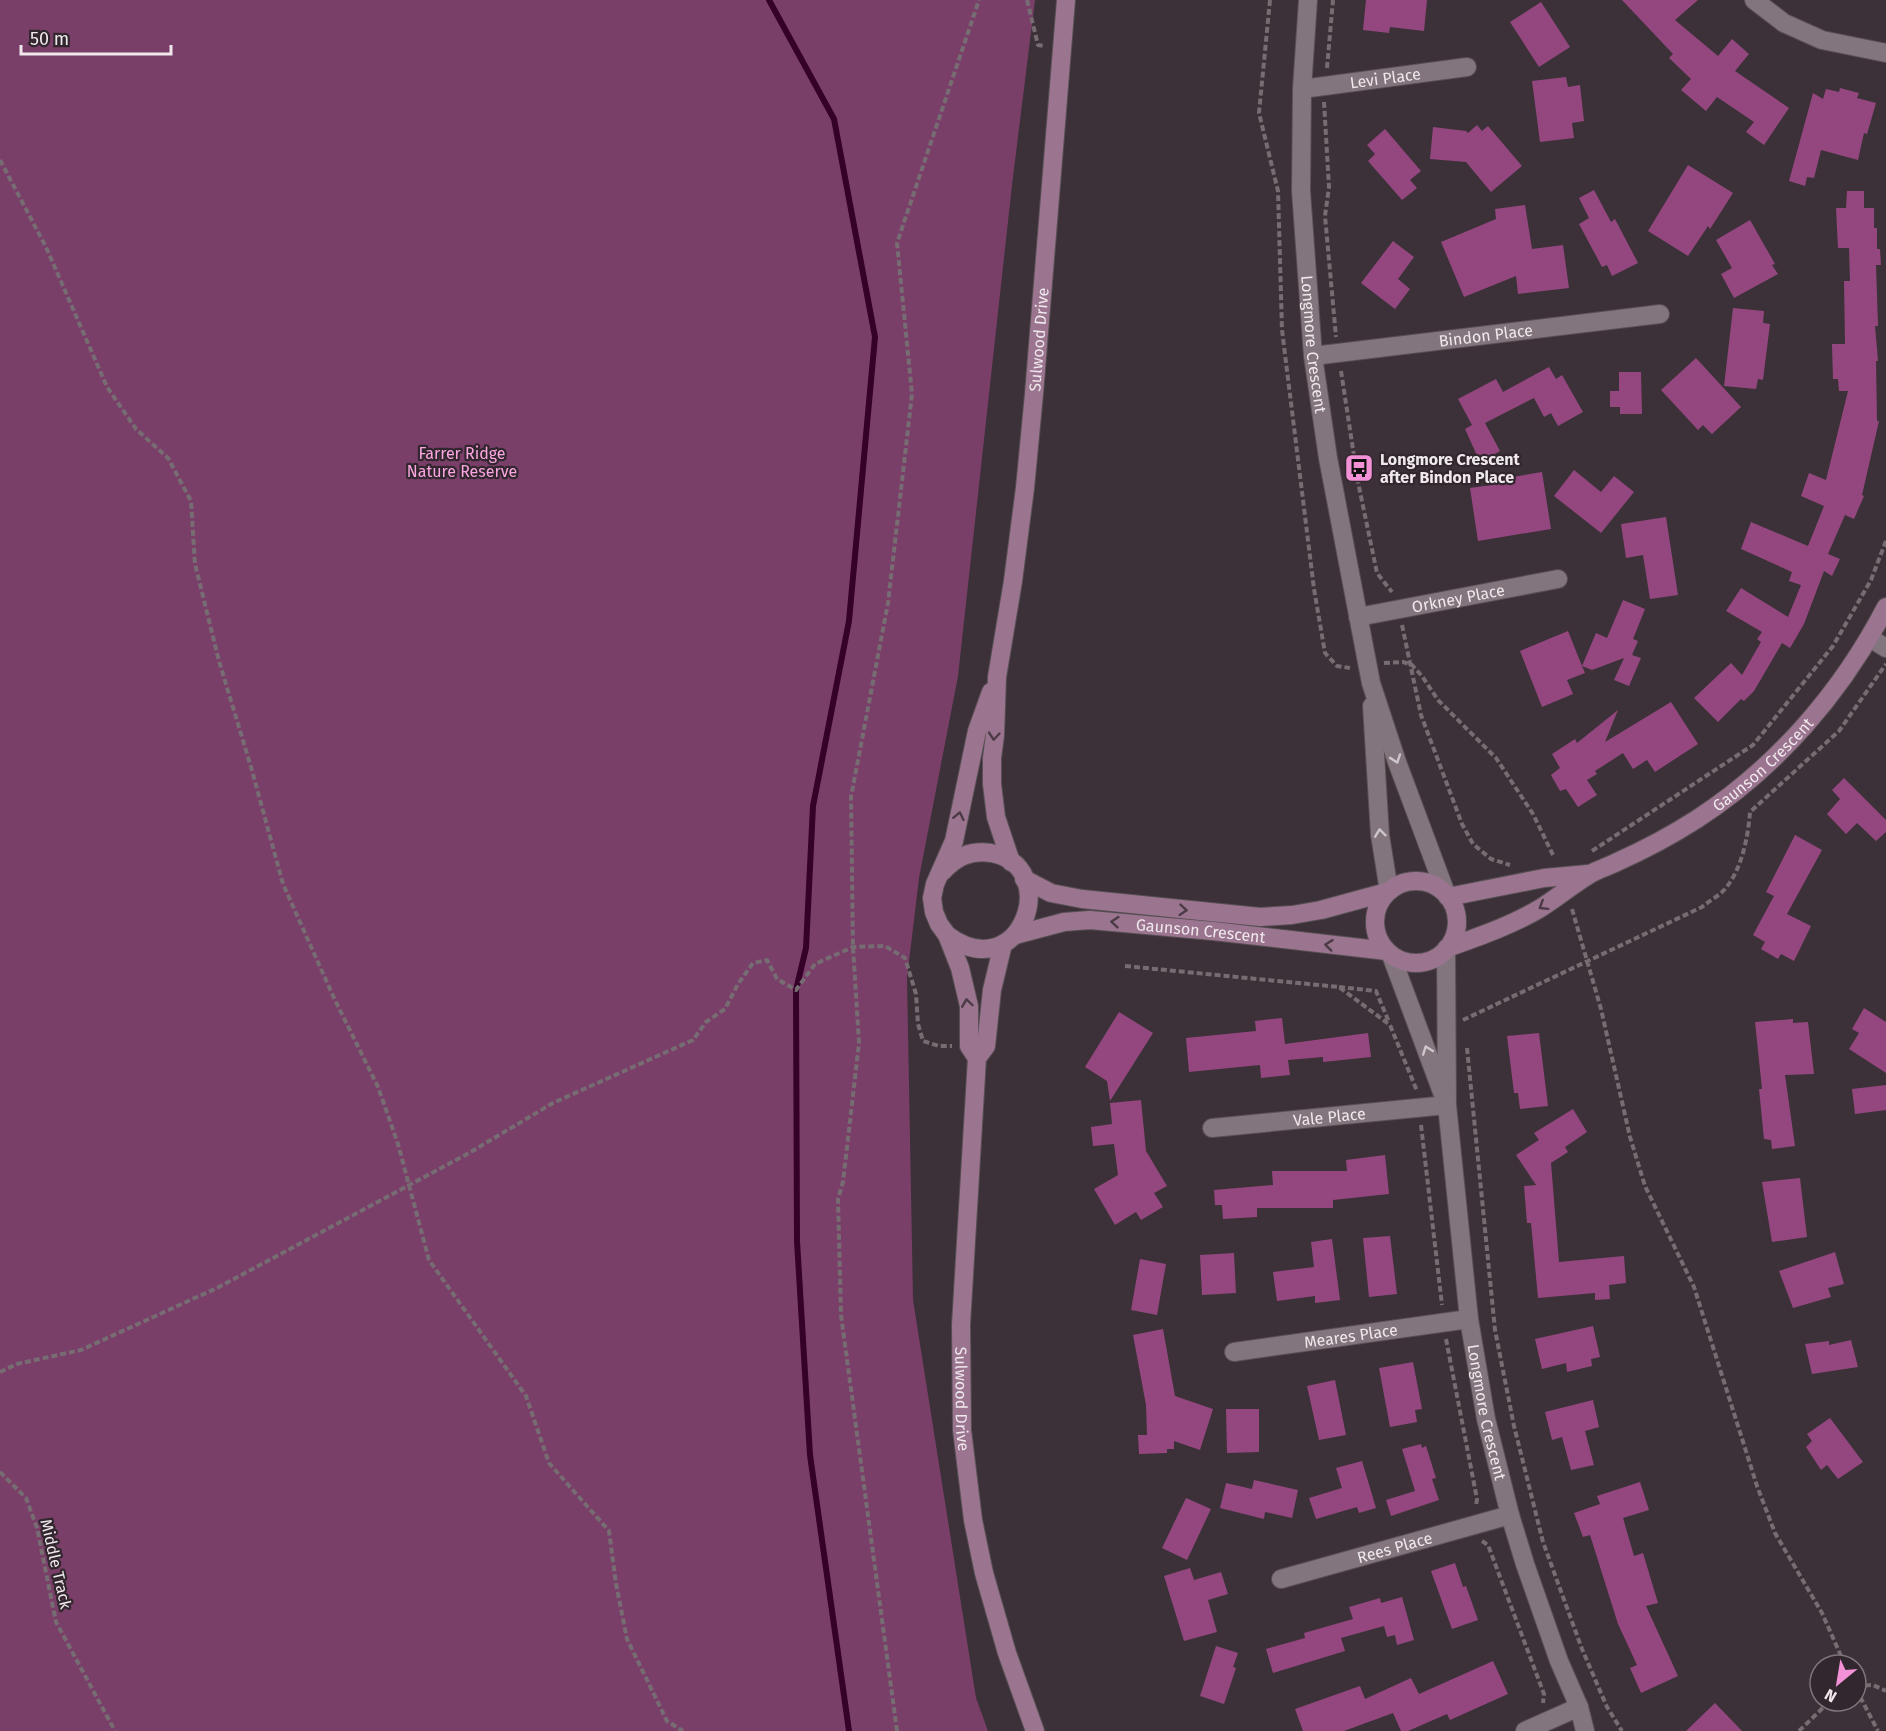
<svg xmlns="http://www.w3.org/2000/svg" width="1886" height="1731" font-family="'Fira Sans',sans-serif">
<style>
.green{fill:#7a3f69}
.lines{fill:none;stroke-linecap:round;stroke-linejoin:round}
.stream{stroke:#35002a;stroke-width:6}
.building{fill:#94477f}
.street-casing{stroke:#584f54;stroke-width:20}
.secondary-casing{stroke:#584f54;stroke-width:20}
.path{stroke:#766c72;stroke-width:4;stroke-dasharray:6 3;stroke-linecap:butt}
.street{stroke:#82757d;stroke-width:18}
.secondary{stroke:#9b758f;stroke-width:18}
.oneway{stroke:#4c3a46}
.oneway2{stroke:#cec6cb}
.labels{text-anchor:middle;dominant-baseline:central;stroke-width:4.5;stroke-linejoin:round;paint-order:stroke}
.street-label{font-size:16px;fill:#efe8ec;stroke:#32272e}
.park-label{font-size:16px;fill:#fca6e2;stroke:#32272e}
.poi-label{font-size:16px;font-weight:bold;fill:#efe8ec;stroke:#32272e;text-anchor:start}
</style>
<rect width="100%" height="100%" fill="#3c3138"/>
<path class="green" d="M0 0H1035L1012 185 958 676 919 878 907 978 913 1300 976 1698 988 1731H0Z"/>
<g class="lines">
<path class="stream" d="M769 0 834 119 875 337 849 621 813 806 806 948 796 990 797 1241 810 1455 849 1731"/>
</g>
<path class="building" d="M1366 0H1427L1424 31 1390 27 1389 33 1363 30Z
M1622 0H1698L1675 20 1718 56 1732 39 1749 54 1735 71 1789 108 1764 145 1746 132 1754 122 1717 97 1706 111 1681 90 1691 79 1669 58 1673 54Z
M1541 2 1570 47 1539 67 1510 22Z
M1566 77 1568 87 1580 85 1584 121 1572 123 1574 138 1540 142 1532 81Z
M1840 88 1859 93 1857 98 1876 103 1867 134 1864 133 1858 160 1821 150 1814 178 1807 177 1805 186 1789 181 1813 93 1823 99 1826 89 1839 92Z
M1477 125 1482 131 1488 126 1522 166 1491 192 1466 162 1430 159 1433 127 1466 131 1468 133Z
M1385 129 1421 171 1410 180 1417 188 1402 200 1368 161 1375 154 1367 145Z
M1688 165 1733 193 1710 229 1708 226 1688 256 1648 231Z
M1594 190 1611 222 1615 219 1638 263 1612 276 1607 265 1602 267 1579 224 1589 218 1579 198Z
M1847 191H1864V208H1874V228H1877V249H1880L1881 265H1876L1878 326H1875L1878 361H1876L1877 421H1879L1862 495 1864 496 1854 519 1845 515 1828 554 1840 559 1832 576 1824 571 1804 624 1790 648 1782 643 1754 691 1744 701 1741 699 1718 722 1694 698 1731 663 1742 675 1761 642 1757 639 1762 632 1726 611 1741 588 1788 617 1801 585 1789 581 1792 572 1741 549 1751 522 1808 546 1824 506 1801 496 1809 473 1826 480 1848 391H1839L1838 379H1833L1832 344H1845L1844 281H1850L1849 248H1838L1836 208H1846Z
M1525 205 1532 249 1563 245 1569 288 1518 294 1516 276 1464 297 1441 242 1496 219 1495 209Z
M1750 220 1775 264 1772 265 1778 274 1734 298 1721 274 1732 268 1716 240Z
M1393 241 1414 257 1398 279 1410 289 1395 309 1361 283Z
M1733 308 1764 311 1763 323 1770 324 1763 380 1758 379 1756 389 1724 386Z
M1696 358 1741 407 1712 434 1703 425 1698 430 1661 390Z
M1549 367 1556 379 1562 375 1583 412 1558 426 1551 413 1544 417 1534 398 1485 423 1500 451 1480 462 1465 429 1472 425 1458 399 1496 379 1503 392Z
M1619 372H1641L1642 414H1620V407H1610V391H1619Z
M1574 470 1601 492 1614 476 1634 492 1601 533 1554 496Z
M1542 472 1551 529 1478 541 1470 488 1492 485 1490 481Z
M1666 517 1678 595 1650 599 1643 555 1626 558 1621 524Z
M1623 600 1645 609 1633 639 1638 641 1632 655 1641 658 1629 686 1614 680 1624 658 1592 670 1582 666 1585 673 1567 680 1573 694 1542 707 1520 651 1568 631 1582 666 1596 633 1607 638Z
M1671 702 1698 744 1655 772 1647 760 1633 769 1623 753 1595 771 1597 774 1587 780 1597 795 1578 807 1566 789 1560 791 1551 775 1560 768 1552 754 1575 739 1577 743 1618 710 1605 742Z
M1844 778 1886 820V832L1876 841 1857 823 1846 834 1827 814 1840 799 1832 790Z
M1795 835 1822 850 1787 914 1811 926 1794 961 1781 954 1778 959 1761 949 1765 942 1753 935 1774 896 1766 892Z
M1864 1008 1886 1022V1073L1849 1049 1859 1033 1852 1029Z
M1119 1012 1153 1033 1110 1101 1107 1081 1085 1067Z
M1282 1018 1285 1044 1368 1033 1371 1057 1323 1062V1057L1288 1060 1290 1075 1261 1078 1260 1065 1189 1072 1186 1038 1256 1031 1255 1021Z
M1793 1019V1023L1808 1022 1814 1074 1785 1075 1795 1146 1772 1149 1771 1140 1764 1139 1759 1089H1762L1755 1022Z
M1539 1033 1548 1106 1520 1109 1518 1093H1514L1507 1036Z
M1886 1085V1110L1855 1114 1852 1089Z
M1141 1100 1146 1151 1167 1186 1154 1193 1163 1207 1141 1220 1136 1212 1115 1225 1094 1189 1118 1175 1114 1144 1093 1146 1091 1127 1112 1124 1110 1103Z
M1573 1109 1587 1132 1565 1147 1568 1152 1551 1163 1559 1262 1624 1256 1626 1283 1609 1285 1610 1299 1595 1300V1293L1538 1298 1531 1223H1527L1524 1186 1536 1185 1516 1155 1539 1140 1534 1133Z
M1385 1155 1389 1194 1333 1200V1208H1257V1217L1223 1219 1222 1205H1215L1214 1190 1273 1185 1272 1171H1347L1346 1160Z
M1800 1178 1807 1237 1772 1242 1762 1182Z
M1390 1236 1397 1294 1369 1297 1363 1238Z
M1332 1239 1340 1300 1315 1303V1296L1277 1301 1273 1272 1314 1267 1311 1242Z
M1835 1252 1844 1284 1828 1288 1831 1297 1793 1308 1779 1271Z
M1234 1253 1236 1293 1202 1295 1200 1255Z
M1140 1259 1166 1264 1157 1315 1131 1310Z
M1593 1326 1600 1357 1591 1359 1592 1366 1567 1372 1566 1363 1542 1369 1535 1339Z
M1163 1329 1175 1396 1213 1409 1200 1450 1174 1441V1449H1167V1453L1139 1454 1138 1435H1147L1146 1405 1133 1335Z
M1851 1340 1858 1367 1812 1374 1805 1344 1829 1341V1345Z
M1413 1362 1422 1409 1415 1410 1417 1422 1390 1427 1379 1368Z
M1335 1380 1346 1435 1319 1440 1307 1386Z
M1593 1400 1599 1427 1585 1431 1594 1465 1571 1470 1562 1437 1552 1440 1545 1412Z
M1226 1409H1259V1452L1227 1453Z
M1830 1418 1863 1462 1838 1479 1827 1465 1821 1470 1806 1447 1812 1441 1807 1434Z
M1421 1444 1422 1448 1426 1446 1436 1478 1432 1479 1439 1500 1391 1516 1386 1500 1415 1491 1402 1449Z
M1362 1461 1376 1508 1359 1513 1357 1507 1316 1519 1309 1498 1342 1488 1336 1468Z
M1254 1480 1298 1490 1292 1518 1265 1512 1264 1519 1220 1508 1226 1483 1252 1489Z
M1640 1482 1649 1510 1623 1518 1634 1556 1643 1553 1658 1603 1646 1606 1678 1676 1641 1693 1630 1668 1637 1665 1618 1624 1590 1535 1583 1537 1574 1513 1600 1504 1597 1496Z
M1186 1498 1211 1509 1187 1560 1162 1548Z
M1455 1563 1463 1587 1466 1586 1478 1620 1452 1629 1431 1571Z
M1190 1568 1194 1580 1221 1572 1228 1594 1208 1600 1217 1632 1184 1641 1164 1576Z
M1402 1597 1414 1640 1397 1645 1395 1635 1387 1637 1384 1626 1341 1638 1345 1651 1273 1673 1266 1649 1305 1638 1304 1633 1353 1619 1349 1607 1380 1598 1381 1603Z
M1216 1646 1238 1653 1233 1667 1236 1668 1224 1704 1200 1696Z
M1493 1661 1508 1694 1450 1720 1447 1714 1408 1731H1401L1393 1713 1344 1731H1303L1295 1709 1360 1686 1365 1699 1411 1678 1419 1694Z
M1715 1703 1742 1731H1686Z"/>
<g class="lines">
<g class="street-casing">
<g id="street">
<path id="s1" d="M1308 0 1302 89 1301 191 1313 356 1328 458 1371 683 1397 762 1447 896"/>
<path d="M1754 0 1784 23 1822 40 1886 53"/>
<path id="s2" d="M1302 89 1467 67"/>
<path id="s3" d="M1313 356 1660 314"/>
<path id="s4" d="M1358 617 1558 579"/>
<path d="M1870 638 1886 648"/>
<path d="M1372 706 1380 835 1389 891"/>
<path id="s5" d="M1446 949 1447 1105 1469 1319 1486 1419 1510 1515 1525 1564 1559 1661 1579 1707 1585 1731"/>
<path d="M1391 955 1442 1092"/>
<path id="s6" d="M1212 1128 1447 1105"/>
<path id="s7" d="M1234 1352 1469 1319"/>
<path id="s8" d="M1281 1579 1510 1515"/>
<path d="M1525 1731 1579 1707"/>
</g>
</g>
<g class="secondary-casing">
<g id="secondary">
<path id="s9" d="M1011 862 996 817 992 784V758L995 735 997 677 1013 581 1025 488 1034 394 1066 0"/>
<path d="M942 872C956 857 970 850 991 853 1064 866 1021 990 947 935"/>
<path d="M1024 879 1051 893 1082 899 1260 917 1292 915 1321 910 1387 892"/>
<circle cx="1416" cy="922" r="41"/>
<path d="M1448 897 1544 878 1588 874"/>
<path id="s10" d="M1015 935 1064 922 1090 920 1213 931 1387 951"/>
<path id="s11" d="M1003 944 992 990 986 1046 977 1058 961 1325 962 1430 973 1520 984 1573 1007 1653 1035 1731"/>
<path id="s12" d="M1447 948C1478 937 1510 926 1539 909 1557 898 1573 884 1592 873 1600 869 1609 866 1617 862 1644 850 1672 835 1697 819 1777 767 1842 692 1886 607"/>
<path d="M977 1058 969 1046V1006L960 968 947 935 939 924 934 912 932 898 935 884 954 841 977 731 991 692"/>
</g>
</g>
<path class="path" d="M1027 0 1038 45 1044 46
M1270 0 1259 113 1278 191 1282 330 1314 589 1325 653 1337 666 1350 668
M1327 68 1333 0
M1324 102 1329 187 1325 216 1336 337
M0 160 46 247 107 387 136 429 168 458 191 501 195 564 219 661 251 767 283 884 334 998 378 1087 398 1144 429 1260 526 1396 549 1463 609 1531 616 1584 627 1639 667 1721 683 1731
M1341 371 1358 482 1377 573 1392 592
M1402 625 1421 715 1462 824 1473 844 1491 859 1510 865
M1384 663 1403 662 1412 665 1422 676 1438 700 1496 758 1533 814 1553 855
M1592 851 1753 745 1833 646 1871 580 1886 541
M1572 909 1601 1009 1630 1137 1645 1186 1694 1287 1757 1486 1775 1533 1822 1613 1845 1665
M1125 966 1339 987 1390 1025 1417 1091
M1339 987 1376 991 1389 1022
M1463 1020 1702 907C1709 901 1719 896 1725 889 1742 869 1748 837 1750 812L1839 731 1886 664
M1467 1048 1495 1330 1514 1426 1543 1542 1582 1649 1607 1707 1622 1731
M1421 1125 1442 1305
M1446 1339 1477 1499 1476 1506
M0 1372 17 1364 81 1350 219 1287 469 1153 553 1103 693 1040 706 1022 725 1009 738 984 753 963 767 960 777 979 796 990 815 964 853 947 885 946 905 958 916 994 918 1024 923 1041 939 1046H952
M0 1472 26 1498 37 1528 56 1622 115 1731
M1482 1541 1488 1545 1544 1694 1543 1703
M1856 1686 1873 1685 1886 1691
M1856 1689 1878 1731
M897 1731 841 1315 838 1199 843 1182 859 1043 853 947 851 797 888 603 912 394 897 243 979 0
M1799 1731 1830 1701"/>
<use href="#street" class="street"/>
<use href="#secondary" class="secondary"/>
</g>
<defs><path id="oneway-chevron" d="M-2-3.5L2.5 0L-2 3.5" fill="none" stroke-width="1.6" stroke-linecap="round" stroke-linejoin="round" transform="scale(1.5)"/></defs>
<g class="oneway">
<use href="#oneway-chevron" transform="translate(994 736) rotate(95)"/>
<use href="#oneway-chevron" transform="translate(959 816) rotate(-78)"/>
<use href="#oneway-chevron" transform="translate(1543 906) rotate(148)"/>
<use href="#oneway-chevron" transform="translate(1183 910) rotate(5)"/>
<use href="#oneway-chevron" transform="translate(1115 922) rotate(-175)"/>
<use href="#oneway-chevron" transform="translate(1329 945) rotate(-173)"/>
<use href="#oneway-chevron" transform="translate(967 1003) rotate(-98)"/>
</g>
<g class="oneway2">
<use href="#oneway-chevron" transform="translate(1396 759) rotate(71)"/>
<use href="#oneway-chevron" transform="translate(1380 833) rotate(-97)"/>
<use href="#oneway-chevron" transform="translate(1427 1050) rotate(-110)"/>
</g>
<defs>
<g id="bus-square" transform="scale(1.5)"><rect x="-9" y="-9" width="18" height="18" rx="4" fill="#f391d6" stroke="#32272e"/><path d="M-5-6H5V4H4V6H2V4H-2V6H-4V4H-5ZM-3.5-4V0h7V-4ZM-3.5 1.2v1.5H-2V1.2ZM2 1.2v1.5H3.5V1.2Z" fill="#111"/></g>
</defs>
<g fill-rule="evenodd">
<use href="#bus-square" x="1359" y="468"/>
</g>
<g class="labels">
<g class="street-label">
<text stroke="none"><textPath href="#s2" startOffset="84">Levi Place</textPath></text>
<text stroke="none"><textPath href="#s3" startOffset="174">Bindon Place</textPath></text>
<text stroke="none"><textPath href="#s9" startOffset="528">Sulwood Drive</textPath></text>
<text stroke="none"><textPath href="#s1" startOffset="345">Longmore Crescent</textPath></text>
<text stroke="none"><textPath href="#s4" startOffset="102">Orkney Place</textPath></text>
<text stroke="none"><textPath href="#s12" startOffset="368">Gaunson Crescent</textPath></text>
<text stroke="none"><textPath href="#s10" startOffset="188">Gaunson Crescent</textPath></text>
<text stroke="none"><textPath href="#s6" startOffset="118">Vale Place</textPath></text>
<text stroke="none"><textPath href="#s7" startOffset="118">Meares Place</textPath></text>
<text stroke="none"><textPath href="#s11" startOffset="460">Sulwood Drive</textPath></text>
<text stroke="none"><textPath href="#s5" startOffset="466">Longmore Crescent</textPath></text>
<text stroke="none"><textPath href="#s8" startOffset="118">Rees Place</textPath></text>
<text transform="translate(56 1564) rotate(77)">Middle Track</text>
</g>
<g class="park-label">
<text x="462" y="453">Farrer Ridge<tspan x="462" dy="18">Nature Reserve</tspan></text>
</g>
<g class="poi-label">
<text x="1380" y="459">Longmore Crescent<tspan x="1380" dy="18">after Bindon Place</tspan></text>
</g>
</g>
<g transform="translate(1838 1683) rotate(210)"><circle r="28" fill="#32272e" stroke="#7e747a" stroke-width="1.5"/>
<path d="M0-4.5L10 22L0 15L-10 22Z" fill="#f391d6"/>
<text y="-9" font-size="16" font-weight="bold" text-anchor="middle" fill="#efe8ec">N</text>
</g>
<path d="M21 45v9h150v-9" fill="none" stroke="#efe8ec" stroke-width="3"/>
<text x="30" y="45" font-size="18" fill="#efe8ec" stroke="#32272e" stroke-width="4.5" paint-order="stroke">50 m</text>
</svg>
